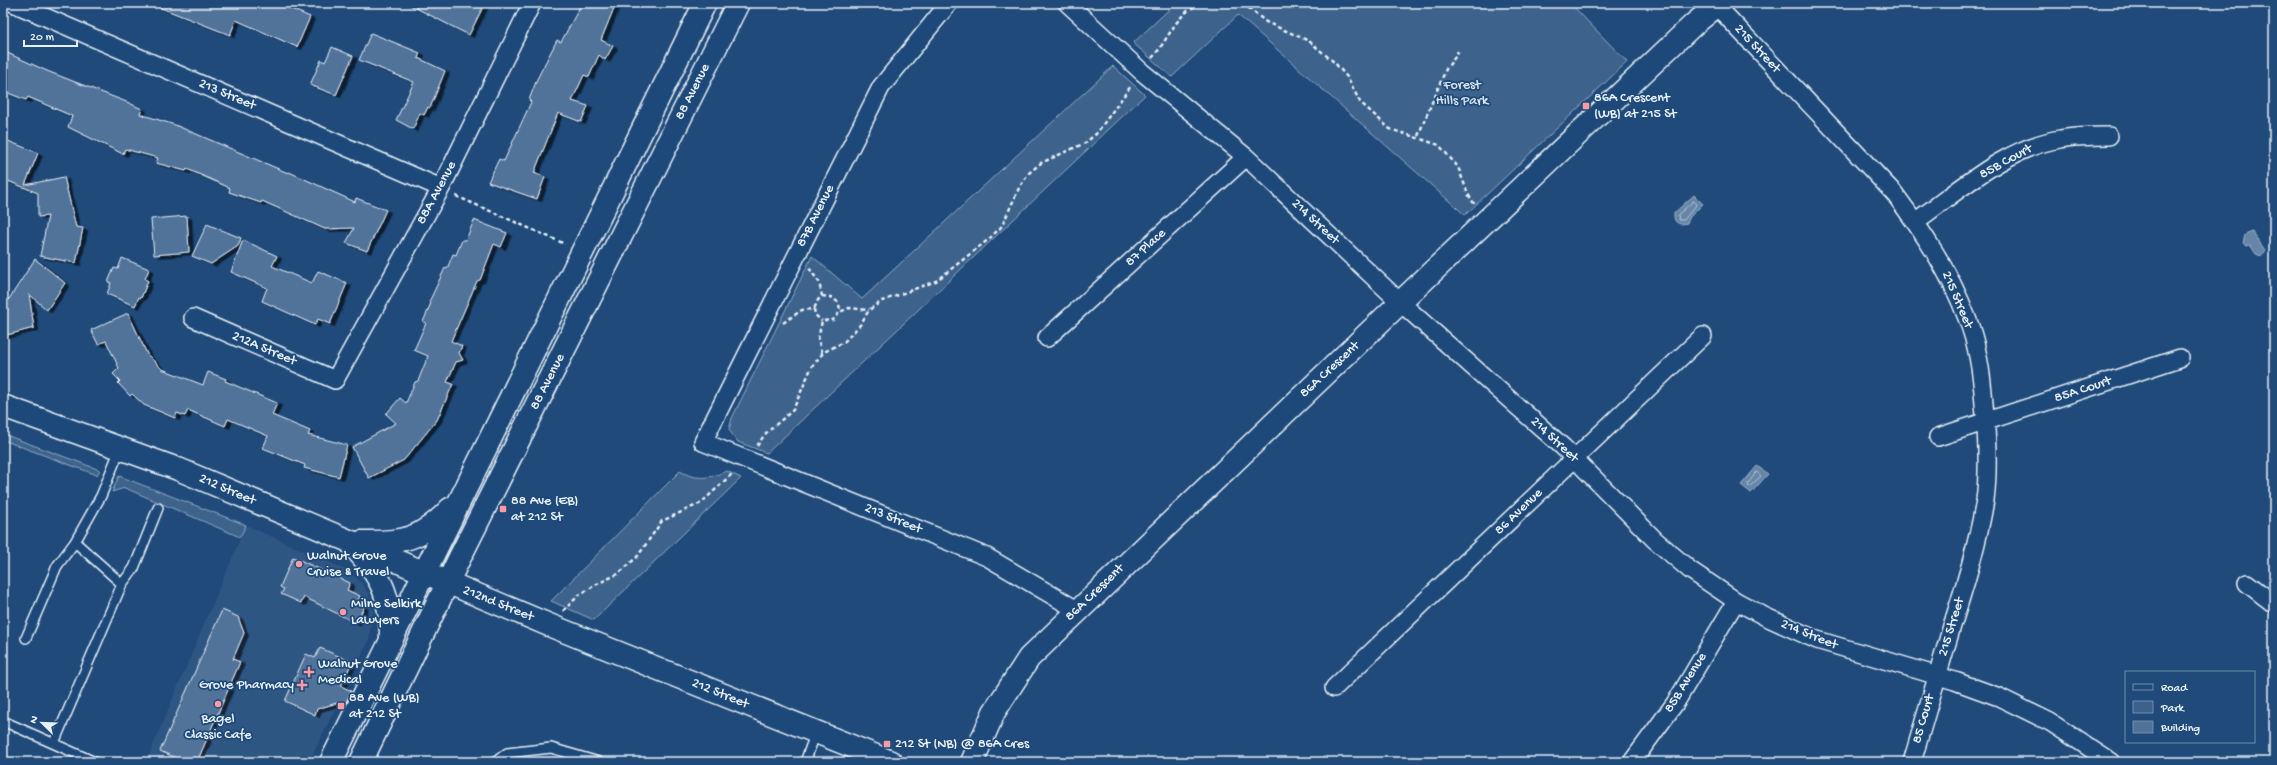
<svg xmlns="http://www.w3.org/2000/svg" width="2277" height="765" font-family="'Gochi Hand',sans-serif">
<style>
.built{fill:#2e5683}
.green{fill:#3c628c;stroke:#92aac2}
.water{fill:#6685a7;stroke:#9ab0c7}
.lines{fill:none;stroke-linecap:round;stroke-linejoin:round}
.shore{stroke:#b4c6d8;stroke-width:1}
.building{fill:#517399;stroke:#e8f1f8;filter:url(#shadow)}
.lane-casing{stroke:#e8f1f8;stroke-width:12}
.street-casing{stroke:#e8f1f8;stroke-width:20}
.secondary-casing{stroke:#e8f1f8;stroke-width:25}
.path{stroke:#e8f1f8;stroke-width:2.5;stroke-dasharray:4 3;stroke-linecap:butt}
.lane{stroke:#1f4a7a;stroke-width:9}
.street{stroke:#1f4a7a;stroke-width:17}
.secondary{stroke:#1f4a7a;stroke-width:22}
.poi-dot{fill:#ff9aa2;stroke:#1f4a7a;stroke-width:1.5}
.labels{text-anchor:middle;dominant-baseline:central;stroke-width:3.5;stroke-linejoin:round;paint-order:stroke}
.street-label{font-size:14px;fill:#e8f1f8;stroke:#1f4a7a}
.park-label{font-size:14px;fill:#d7e3ed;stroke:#1f4a7a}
.poi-label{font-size:14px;fill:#e8f1f8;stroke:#1f4a7a;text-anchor:start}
</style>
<defs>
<filter id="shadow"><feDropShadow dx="4.5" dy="2.5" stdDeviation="0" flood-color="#0009"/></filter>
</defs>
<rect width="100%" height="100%" fill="#1f4a7a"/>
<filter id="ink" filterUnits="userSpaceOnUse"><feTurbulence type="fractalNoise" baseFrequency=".025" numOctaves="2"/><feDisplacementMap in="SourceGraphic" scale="8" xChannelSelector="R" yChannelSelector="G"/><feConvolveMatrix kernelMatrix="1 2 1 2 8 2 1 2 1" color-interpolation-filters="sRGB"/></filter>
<g filter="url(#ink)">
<path class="built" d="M246 525 346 570 361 582 369 594 373 611 369 640 309 762H146Z"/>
<path class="green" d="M1176 3H1570L1627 62 1465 215 1238 15 1172 77 1133 43Z
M1113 66 1145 95 767 453 738 442 729 430 732 418 812 256 862 299Z
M3 434 100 470 97 475 3 440Z
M680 471C697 481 710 478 727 471L741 478 594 620 551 601Z
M119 476 246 525 240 537 125 488 112 492Z"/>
<path class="water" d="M1694 195 1703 204 1690 217 1687 223C1678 226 1673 222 1674 213Z
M2252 232 2265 250 2261 256 2256 254 2250 245 2247 246 2243 243 2245 235Z
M1757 466 1768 474 1751 493 1741 485Z"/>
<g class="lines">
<path class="shore" d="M1694 201 1696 205 1684 220H1679L1678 215Z
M1757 472 1761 476 1749 487 1748 484Z"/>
</g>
<path class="building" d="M277 3 310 17 297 47 236 20 230 35 151 4Z
M406 3H485L469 35Z
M582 3H616L601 40 613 46 605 60 599 55 589 77 584 75 572 101 588 106 581 122 558 113 534 173 545 177 537 199 488 182 499 159 504 161 531 102 529 100 537 79 557 40 561 42Z
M371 33 420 53 418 58 445 71 430 108 428 107 424 115 420 113 413 129 396 120 414 82 359 60Z
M332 47 353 56 336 95 310 85 321 60 325 62Z
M3 51 47 71 129 103 142 109 140 114 175 125 288 173 289 172 355 202 356 198 386 210 367 251 346 243 354 228 325 229 262 201 261 203 229 192 230 188 187 169 186 171 156 163 158 158 125 149 123 154 68 127 72 116 28 97 26 100 3 91Z
M3 139 38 153 25 185 64 177 76 227 83 228 76 263 40 256 48 216 38 217V193L3 179Z
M187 216 189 252 154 255 151 219Z
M474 220 507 233 501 247 494 244 480 280 477 281 451 341 462 346 459 353 463 360 456 362 447 382 453 384 437 420 404 460 369 478 352 447 396 423 386 414 400 398 406 403 415 382 418 381 428 356 414 350 426 323 423 322 431 303 429 302 445 268 447 269 453 254 456 255 462 240H466Z
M207 224 241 238 238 246 211 264 192 256Z
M243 240 277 256 272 266 312 283 318 271 347 283 330 324 318 319 315 325 262 301 267 288 231 272Z
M122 258 149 269 145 279 148 281 141 298 139 297 135 306 107 294 111 283 108 282 114 268 118 269Z
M35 259 65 283 47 310 29 294 34 328 3 336V300L9 299Z
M128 313 147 354 162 369 203 385 208 372 226 379 225 381 277 403 272 415 310 431 308 435 347 445 339 477 304 468 305 465 263 448 268 436 228 419 225 426 188 410 185 416 177 413 175 418 144 405 132 394 130 396 118 383 120 381 113 374 119 368 106 341 98 344 91 330Z
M293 557 350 583 347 590 360 596 357 603 364 607 356 623 304 597 301 603 281 594 284 589 280 587Z
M222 610 238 617 244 633 233 659 240 662 197 762H185L160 751Z
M320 648 352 662 341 686 351 691 345 705 340 702 317 709 315 715 285 701 306 654 315 658Z"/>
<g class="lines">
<g class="lane-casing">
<path id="lane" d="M75 542 101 496 120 449
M26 638 57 566 75 542 122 584
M3 721 95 762
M54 743 122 584 134 568 158 508
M495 762 507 753 551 748 599 762
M805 762 816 732"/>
</g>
<g class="street-casing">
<path id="street" d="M13 3 441 188
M949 3 881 87 703 442 987 557 1077 610
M1067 3 1142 72 1246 157 1401 303 1563 447 1655 540 1690 570 1736 601 1764 616 1817 640 1955 681 1999 697 2050 722 2111 762
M1714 3 1894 193C1923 232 1950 272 1967 318 1978 345 1982 375 1984 404 1987 435 1989 469 1985 500 1978 543 1965 585 1952 626 1939 671 1925 717 1912 762
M1916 221C1960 190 2005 148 2060 139 2076 136 2092 136 2109 136
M193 318 335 380 441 188 532 3
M1047 338 1246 157
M1938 437 2180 358
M2247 583 2274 604
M1334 688 1703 336
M1632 762 1676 702 1736 601"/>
</g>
<g class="secondary-casing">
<path id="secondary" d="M3 406 178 469 549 625 891 762
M361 542C402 543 421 540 450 509
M353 546C382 577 390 594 391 637
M331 762 705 3
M361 762 458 561 738 3
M972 762 994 712 1029 658 1428 276 1693 25 1720 3"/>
</g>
<path class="path" d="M1243 3 1266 22 1309 41 1334 62 1347 77 1360 102 1390 129 1439 145 1458 167 1468 194 1475 205
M1152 58C1170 38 1176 12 1202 3
M1418 136 1446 69 1458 53 1456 51
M456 196 565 244
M809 268 819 282 822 296 818 300 814 309
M822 296 831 297 839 303 840 312
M783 323 802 310 814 309 815 315 822 321
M822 353 818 339 822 321 833 320 840 312 849 308 869 310
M757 446 765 434 793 410 812 366 824 352 844 342 860 325 869 310 882 301 936 281 989 239 1002 226 1019 188 1029 173 1041 163 1085 143 1096 134 1131 86
M563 611 579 595 597 584 618 574 637 557 662 521 701 503 733 473"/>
<use href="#lane" class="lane"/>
<use href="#street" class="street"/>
<use href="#secondary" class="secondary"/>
</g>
</g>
<g class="poi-dot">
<rect x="1582" y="102" width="8" height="8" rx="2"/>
<rect x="499" y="505" width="8" height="8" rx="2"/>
<circle cx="299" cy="564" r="4"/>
<circle cx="343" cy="612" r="4"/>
<path d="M307 666h4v4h4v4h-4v4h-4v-4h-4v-4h4z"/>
<path d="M300 679h4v4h4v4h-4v4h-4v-4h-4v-4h4z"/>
<circle cx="218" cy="704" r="4"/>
<rect x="337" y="702" width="8" height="8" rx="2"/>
<rect x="883" y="740" width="8" height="8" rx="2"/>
</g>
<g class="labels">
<g class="street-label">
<text transform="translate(1757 49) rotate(47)">215 Street</text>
<text transform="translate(693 92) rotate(-63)">88 Avenue</text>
<text transform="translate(227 95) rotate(23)">213 Street</text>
<text transform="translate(2006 162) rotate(-29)">85B Court</text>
<text transform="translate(437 193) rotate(-62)">88A Avenue</text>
<text transform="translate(816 216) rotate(-63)">87B Avenue</text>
<text transform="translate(1315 222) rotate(43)">214 Street</text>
<text transform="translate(1146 248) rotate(-42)">87 Place</text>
<text transform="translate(1957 300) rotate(67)">215 Street</text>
<text transform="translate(264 349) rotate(23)">212A Street</text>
<text transform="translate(1330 370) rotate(-43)">86A Crescent</text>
<text transform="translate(548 382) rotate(-63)">88 Avenue</text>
<text transform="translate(2083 390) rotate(-18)">85A Court</text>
<text transform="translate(1554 440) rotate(43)">214 Street</text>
<text transform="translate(227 490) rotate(23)">212 Street</text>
<text transform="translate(1519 512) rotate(-44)">86 Avenue</text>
<text transform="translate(893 519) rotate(22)">213 Street</text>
<text transform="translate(1095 593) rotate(-44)">86A Crescent</text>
<text transform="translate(498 604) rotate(22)">212nd Street</text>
<text transform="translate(1952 627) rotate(-73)">215 Street</text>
<text transform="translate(1809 635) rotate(22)">214 Street</text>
<text transform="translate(1686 683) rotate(-58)">85B Avenue</text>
<text transform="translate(720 694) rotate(22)">212 Street</text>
<text transform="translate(1924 719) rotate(-74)">85 Court</text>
</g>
<g class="park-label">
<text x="1462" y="85">Forest<tspan x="1462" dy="16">Hills Park</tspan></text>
</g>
<g class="poi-label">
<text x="1594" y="98">86A Crescent<tspan x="1594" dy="16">(WB) at 215 St</tspan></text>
<text x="511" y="501">88 Ave (EB)<tspan x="511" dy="16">at 212 St</tspan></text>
<text x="307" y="556">Walnut Grove<tspan x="307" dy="16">Cruise &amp; Travel</tspan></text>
<text x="351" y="604">Milne Selkirk<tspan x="351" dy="16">Lawyers</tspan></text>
<text x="318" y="664">Walnut Grove<tspan x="318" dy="16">Medical</tspan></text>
<text x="294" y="685" text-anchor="end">Grove Pharmacy</text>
<text x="349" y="698">88 Ave (WB)<tspan x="349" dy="16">at 212 St</tspan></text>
<text x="218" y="719" text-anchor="middle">Bagel<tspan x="218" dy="16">Classic Cafe</tspan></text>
<text x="895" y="744">212 St (NB) @ 86A Cres</text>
</g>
</g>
<rect width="2277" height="765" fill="none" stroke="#1f4a7a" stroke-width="16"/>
<rect x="8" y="8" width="2261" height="749" fill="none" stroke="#e8f1f8" stroke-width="1.5" filter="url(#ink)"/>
<rect x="2125" y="671" width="130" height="72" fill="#1f4a7a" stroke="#6f8dac"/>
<rect x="2133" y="684" width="20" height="6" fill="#1f4a7a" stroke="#6f8dac"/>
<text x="2161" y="691" font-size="12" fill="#e8f1f8">Road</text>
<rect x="2133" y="701" width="20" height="12" fill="#3c628c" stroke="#6f8dac"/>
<text x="2161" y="711" font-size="12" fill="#e8f1f8">Park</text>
<rect x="2133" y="721" width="20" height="12" fill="#517399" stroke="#6f8dac"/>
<text x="2161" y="731" font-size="12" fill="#e8f1f8">Building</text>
<g transform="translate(42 723) rotate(293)" stroke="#1f4a7a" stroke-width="3" paint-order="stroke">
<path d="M0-3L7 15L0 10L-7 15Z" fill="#e8f1f8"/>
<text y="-6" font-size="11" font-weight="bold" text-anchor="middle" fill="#e8f1f8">N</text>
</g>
<path d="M24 40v6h53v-6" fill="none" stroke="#e8f1f8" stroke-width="2"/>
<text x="30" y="40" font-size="12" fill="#e8f1f8" stroke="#1f4a7a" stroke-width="3" paint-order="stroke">20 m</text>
</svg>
